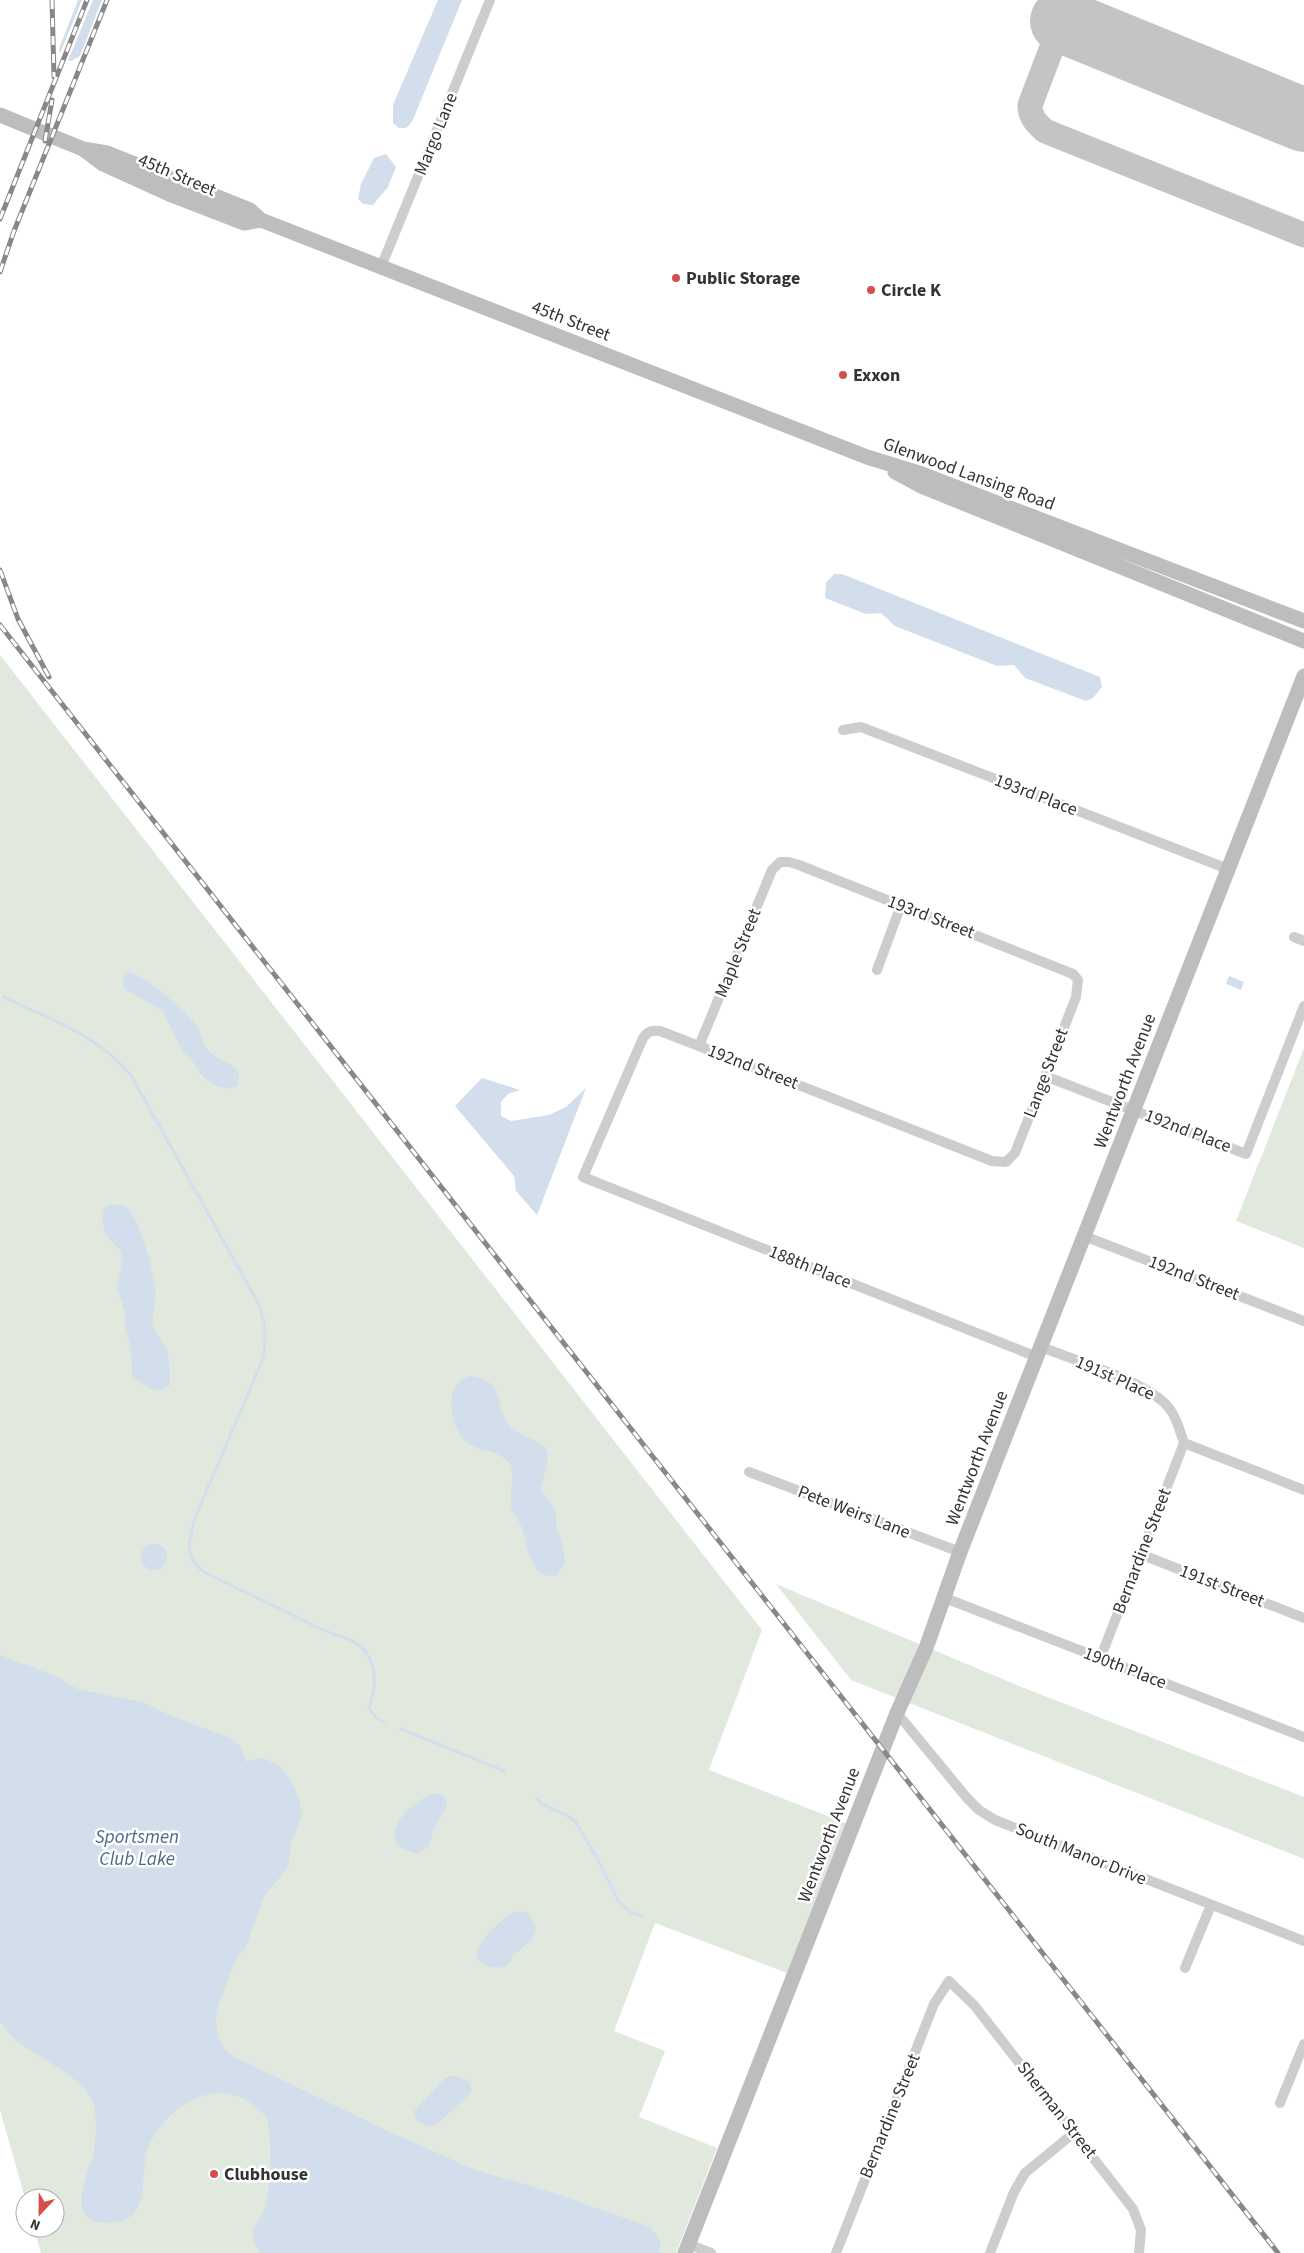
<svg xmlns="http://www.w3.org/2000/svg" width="1304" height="2253" font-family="'Source Sans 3',sans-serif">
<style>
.green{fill:#e1e8dd}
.water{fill:#d2deeb}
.pier{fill:#fff}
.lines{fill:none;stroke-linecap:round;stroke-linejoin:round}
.stream{stroke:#d2deeb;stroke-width:3}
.taxiway{stroke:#c4c4c4;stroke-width:25}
.runway{stroke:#c4c4c4;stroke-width:64}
.street{stroke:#cdcdcd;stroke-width:10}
.secondary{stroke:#bdbdbd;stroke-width:15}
.rail-casing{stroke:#888;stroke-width:5}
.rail{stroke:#fff;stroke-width:3;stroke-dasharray:9;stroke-linecap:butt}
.poi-dot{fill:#d44f4a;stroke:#fff;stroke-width:2}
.labels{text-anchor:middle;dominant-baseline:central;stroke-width:5;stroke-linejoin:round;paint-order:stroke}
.street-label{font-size:18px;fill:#333;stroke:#fff}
.poi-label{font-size:18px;font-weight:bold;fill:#333;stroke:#fff;text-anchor:start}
.water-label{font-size:19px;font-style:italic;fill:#486b8d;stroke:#fff}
</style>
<rect width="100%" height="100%" fill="#fff"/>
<path class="green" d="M0 655 762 1630 709 1770 846 1823 787 1973 655 1923 614 2031 665 2051 639 2117 717 2148 676 2253H41L34 2228H55V2198H25L0 2110Z
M1304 1048V1248L1236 1221Z
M776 1584 1019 1686 1304 1797V1859L851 1680Z"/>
<path class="water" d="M78 0H102L80 56 71 61 61 59 59 49Z
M438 0H462L412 122 406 128H399L393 123V105Z
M386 154 396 167 388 187 373 205 363 204 358 199 361 184 374 158Z
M834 574H842L1100 677 1102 687 1093 698 1086 701 1025 678 1014 665 997 666 895 626 881 613 866 614 825 598 826 583Z
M129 972C143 974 186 1011 195 1024 201 1031 201 1040 206 1048 217 1063 246 1063 238 1085L229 1089 217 1086 203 1077 191 1059 183 1052 162 1010 126 990 123 986V977Z
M1229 976 1244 982 1241 990 1226 984Z
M482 1078 520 1090 508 1094 501 1102V1116L511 1121 549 1115 566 1107 586 1088 537 1215 516 1191 514 1176 455 1106Z
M112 1204 125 1206 129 1210 136 1220 149 1257 156 1294 152 1324 167 1351 170 1371V1385L161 1391 149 1388 132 1376 131 1349 124 1322 125 1313 117 1287 123 1259 120 1250 105 1234 102 1220 104 1208Z
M470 1376C508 1381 492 1405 510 1426 521 1438 539 1438 548 1452L547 1467 540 1489 555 1510 557 1530 562 1544 565 1559 564 1565 556 1575C529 1582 528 1541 521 1526 518 1518 512 1514 511 1505 510 1492 514 1478 511 1465 496 1447 485 1455 468 1443 450 1431 441 1383 470 1376Z
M141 1557a13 13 0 1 1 26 0a13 13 0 1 1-26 0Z
M0 1655 58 1677 77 1689 145 1703 169 1715 228 1737 240 1746 246 1762 258 1758 266 1759 281 1767 293 1784 300 1802 302 1814 291 1843 289 1863 286 1870 264 1896 245 1949 238 1954 217 2009 216 2020 218 2038 225 2050 234 2057 390 2132 475 2170 551 2192 650 2227 661 2241 659 2253H260C243 2224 260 2228 266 2205 270 2188 274 2130 265 2116 261 2111 253 2104 248 2101 208 2078 164 2110 148 2148 139 2169 152 2213 121 2221 112 2223 100 2224 92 2220 69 2208 91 2169 94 2150 96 2137 97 2118 94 2105 87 2078 35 2056 14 2039 9 2034 4 2027 0 2021Z
M436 1793 445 1797 447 1805 433 1831 429 1846 418 1853C368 1845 409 1800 436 1793Z
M517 1911 527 1913C546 1932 529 1942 515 1954 511 1958 510 1963 506 1966 500 1968 493 1968 486 1966 458 1954 503 1917 517 1911Z
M451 2076H457L470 2083 472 2092 435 2126H428L417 2121 414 2111 443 2080Z"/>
<path class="pier" d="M82 0H93L67 63 60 61 58 58Z"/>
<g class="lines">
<path class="stream" d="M4 997C49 1019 101 1036 132 1077L258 1303C266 1324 267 1339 262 1361L195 1518C189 1541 183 1556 204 1572 243 1591 282 1610 321 1629 334 1635 356 1639 365 1651 378 1669 376 1688 369 1708L376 1718 384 1722
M401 1729 504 1771
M537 1799 542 1804 566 1815 575 1821 596 1856 619 1902 631 1912 643 1916"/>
<path class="taxiway" d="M1062 21 1030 105C1030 117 1036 123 1045 131L1304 235"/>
<path class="runway" d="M1062 21 1304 120"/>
<path class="street" d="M381 267 490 0
M843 730 861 727 1228 869
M1294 937 1304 941
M877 970 901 905
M699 1046 772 870 780 862H789L799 865 1073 974 1078 980 1076 997 1015 1153 1006 1162 992 1161 699 1046 660 1031C652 1030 648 1031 643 1038L583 1177 1037 1357
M1045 1076 1246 1154 1304 1006
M1084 1236 1304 1321
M1041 1347C1074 1360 1149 1382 1169 1408 1177 1418 1180 1431 1184 1443L1304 1490
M749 1472 960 1552
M1140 1554 1304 1618
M945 1598 1304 1737
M1100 1659 1184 1443
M897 1713 967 1798 979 1810 995 1820 1304 1941
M1185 1968 1211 1905
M1280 2103 1304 2044
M688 2244 711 2253
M836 2253 934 2004 949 1981 974 2005 1133 2209 1141 2230 1139 2253
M990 2253 1014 2192 1025 2173 1075 2132"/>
<path class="secondary" d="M0 115 83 149 103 164 169 194 244 223 261 220
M83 149 107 153 250 210 261 220 867 457 922 474 1304 621
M895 472 921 486 1304 641
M685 2253 897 1713 926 1648 960 1552 1304 676"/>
<g class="rail-casing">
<path id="rail" d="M52 0 54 77
M45 141 52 100
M0 219 87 0
M0 272 14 231 107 0
M0 570 18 619 49 677
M0 625 1278 2253"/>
</g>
<use href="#rail" class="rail"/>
</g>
<g class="poi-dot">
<circle cx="676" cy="278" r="5"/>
<circle cx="871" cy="290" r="5"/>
<circle cx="843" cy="375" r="5"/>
<circle cx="214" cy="2174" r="5"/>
</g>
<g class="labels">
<g class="street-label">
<text transform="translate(436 134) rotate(-68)">Margo Lane</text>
<text transform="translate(177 175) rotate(23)">45th Street</text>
<text transform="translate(571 321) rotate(21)">45th Street</text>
<text transform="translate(969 474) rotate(20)">Glenwood Lansing Road</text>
<text transform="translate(1036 795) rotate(21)">193rd Place</text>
<text transform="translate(931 917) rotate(21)">193rd Street</text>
<text transform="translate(738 953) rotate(-68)">Maple Street</text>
<text transform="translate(753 1067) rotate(21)">192nd Street</text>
<text transform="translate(1046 1073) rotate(-69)">Lange Street</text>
<text transform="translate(1125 1081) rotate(-69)">Wentworth Avenue</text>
<text transform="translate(1188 1131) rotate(21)">192nd Place</text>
<text transform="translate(810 1267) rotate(22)">188th Place</text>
<text transform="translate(1194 1278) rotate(21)">192nd Street</text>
<text transform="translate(1115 1378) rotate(24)">191st Place</text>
<text transform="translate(977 1458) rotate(-69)">Wentworth Avenue</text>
<text transform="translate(854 1512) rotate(21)">Pete Weirs Lane</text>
<text transform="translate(1142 1551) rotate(-69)">Bernardine Street</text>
<text transform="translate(1222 1586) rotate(21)">191st Street</text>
<text transform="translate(1125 1668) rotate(21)">190th Place</text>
<text transform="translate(829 1835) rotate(-69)">Wentworth Avenue</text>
<text transform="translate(1081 1854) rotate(22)">South Manor Drive</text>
<text transform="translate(1057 2110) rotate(52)">Sherman Street</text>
<text transform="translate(890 2116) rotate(-68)">Bernardine Street</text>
</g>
<g class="poi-label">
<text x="686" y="278">Public Storage</text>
<text x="881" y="290">Circle K</text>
<text x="853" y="375">Exxon</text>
<text x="224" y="2174">Clubhouse</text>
</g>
<g class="water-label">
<text x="137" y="1837">Sportsmen<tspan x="137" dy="22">Club Lake</tspan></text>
</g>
</g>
<g transform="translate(40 2213) rotate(202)"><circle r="24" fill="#ffffff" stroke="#adadad"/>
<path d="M0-4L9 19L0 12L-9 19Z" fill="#d44f4a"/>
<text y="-8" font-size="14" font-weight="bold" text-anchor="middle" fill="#333333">N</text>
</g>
</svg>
